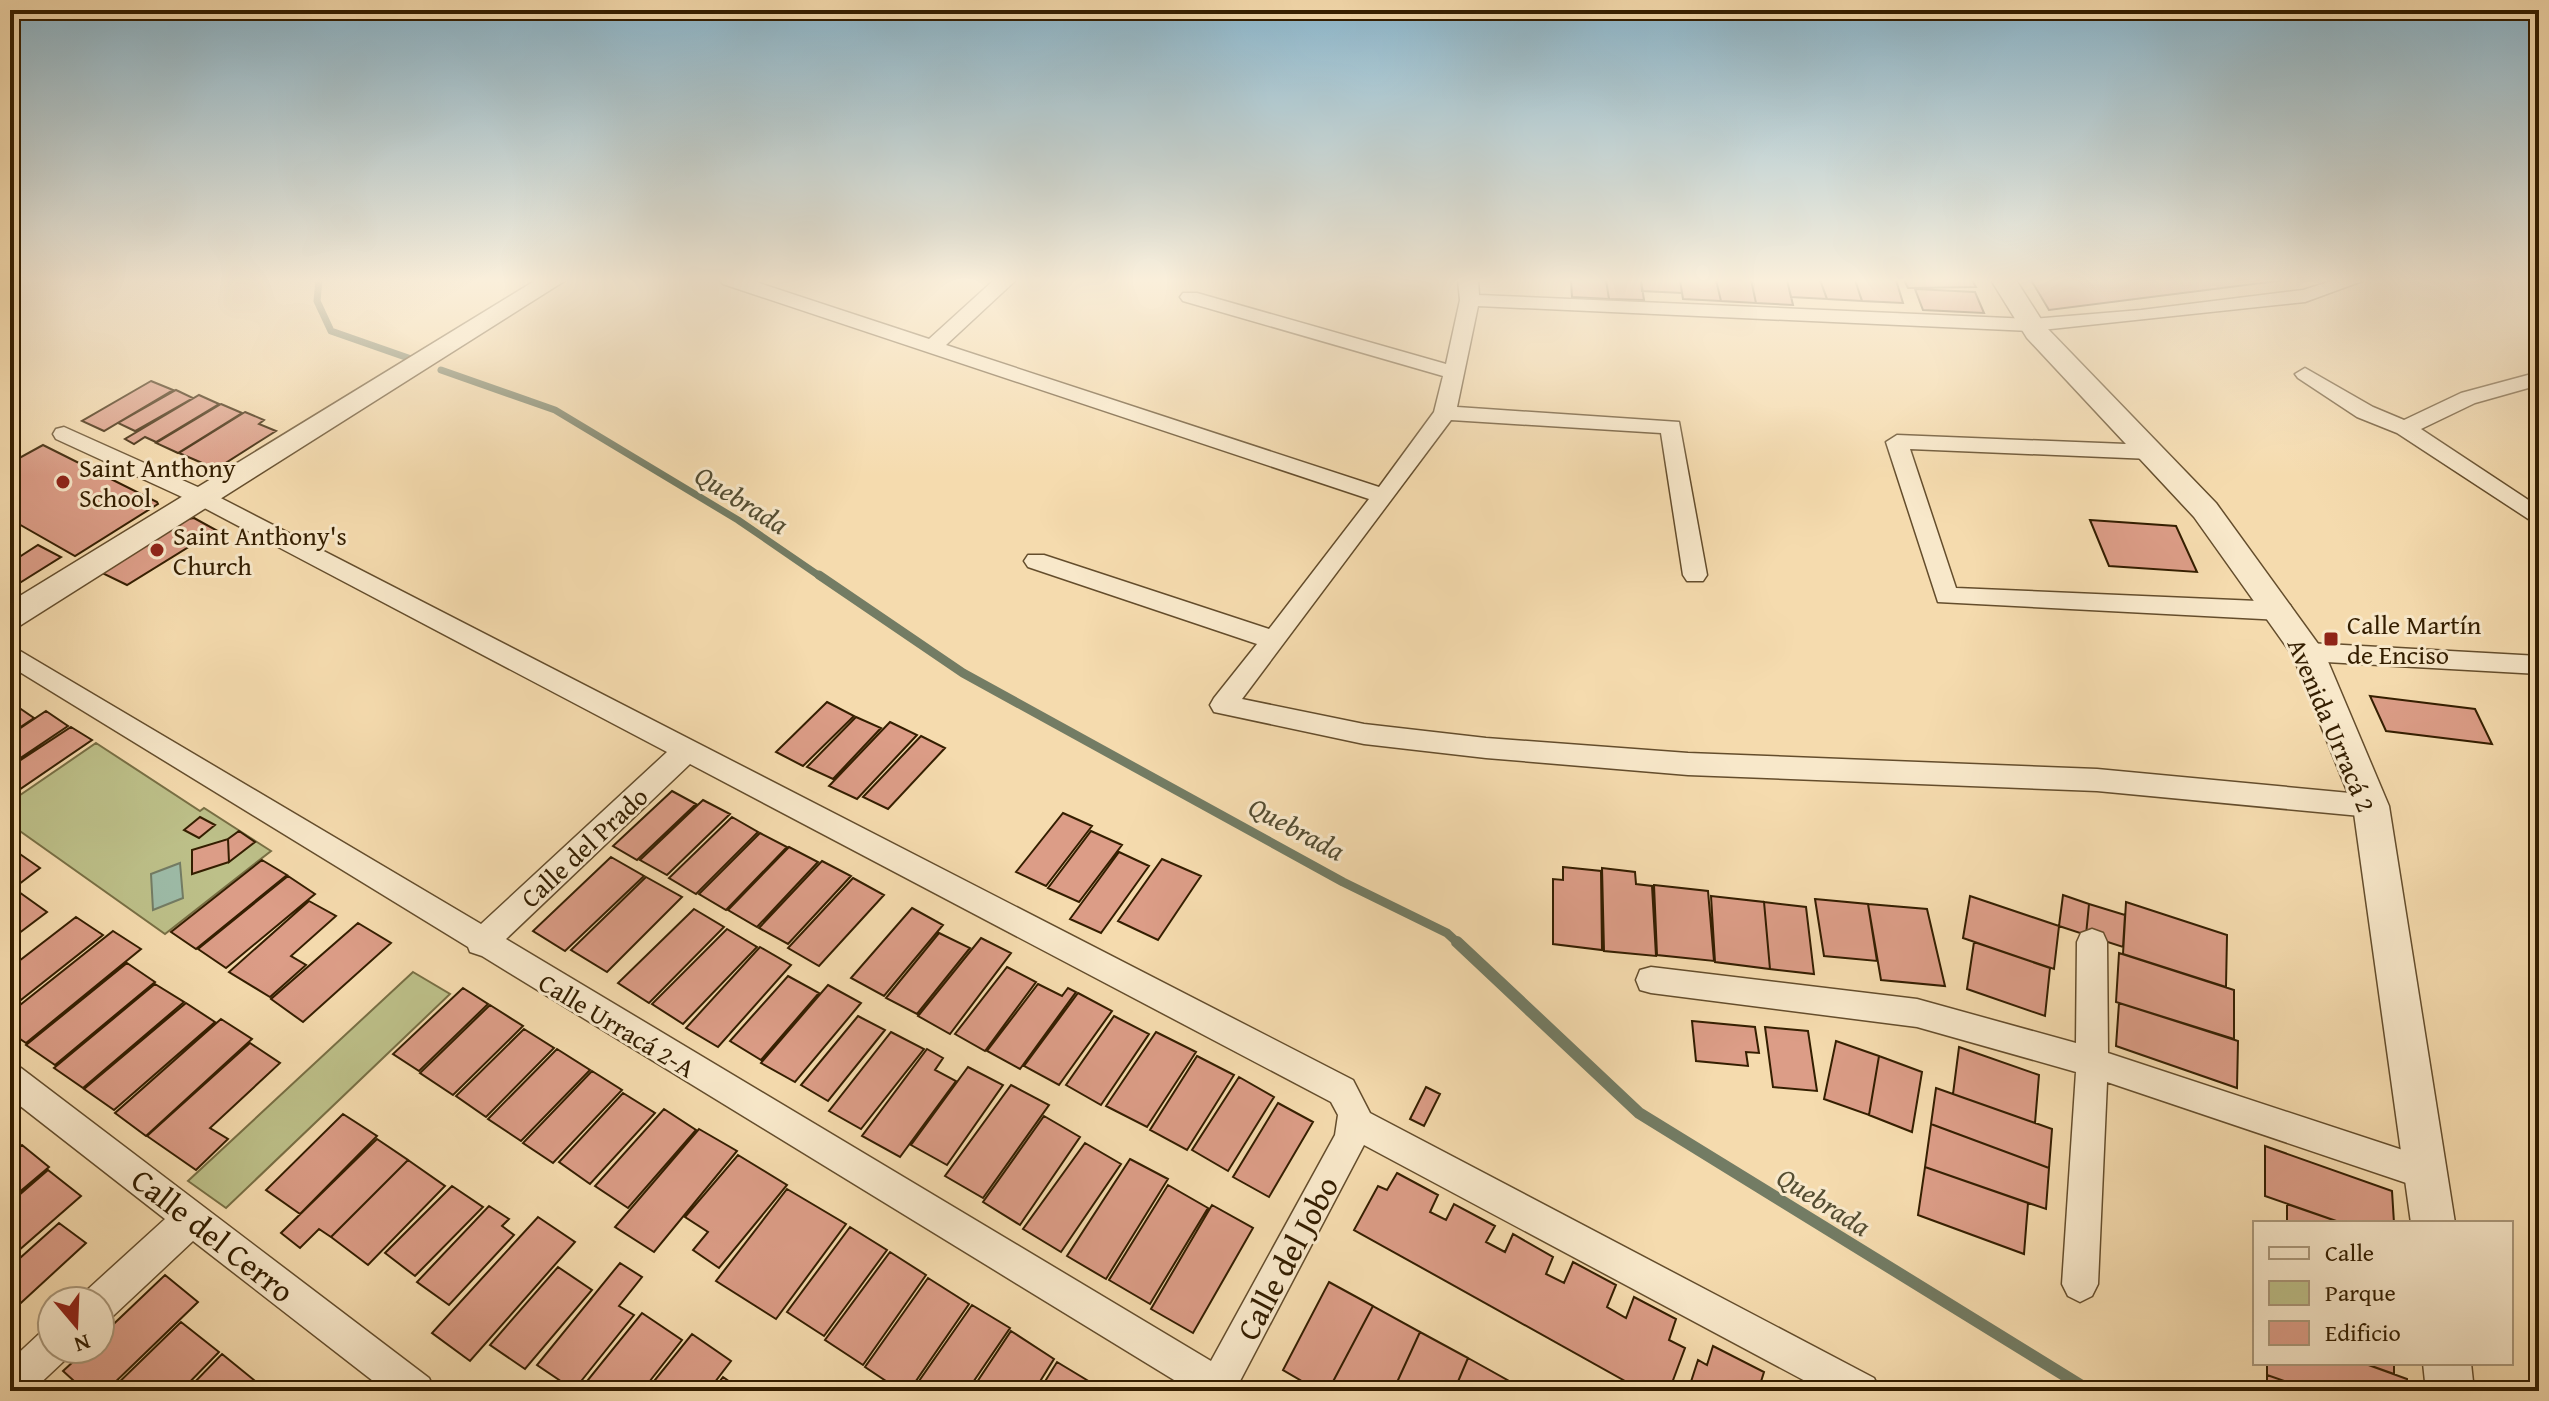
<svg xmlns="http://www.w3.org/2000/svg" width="2549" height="1401" font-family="'Gentium Book Plus',serif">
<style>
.green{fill:#bdc089;stroke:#786f44;stroke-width:2}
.water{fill:#9dbba7;stroke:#737c64;stroke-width:2}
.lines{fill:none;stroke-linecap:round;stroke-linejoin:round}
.stream-far2{stroke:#737c64;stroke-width:7}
.stream-far1{stroke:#737c64;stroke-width:9}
.stream{stroke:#737c64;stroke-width:12}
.building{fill:#dc9d87;stroke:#341e00;stroke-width:2}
.minor-casing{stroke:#644d2c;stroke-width:3}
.tertiary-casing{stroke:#644d2c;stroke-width:3}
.minor{fill:#f8e8ca;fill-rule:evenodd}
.tertiary{fill:#f8e8ca;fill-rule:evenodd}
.poi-dot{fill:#8f2418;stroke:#f8e8ca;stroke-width:3}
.labels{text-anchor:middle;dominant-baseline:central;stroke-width:6;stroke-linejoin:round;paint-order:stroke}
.poi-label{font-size:26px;fill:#341e00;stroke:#f8e8ca;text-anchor:start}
.street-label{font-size:26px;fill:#341e00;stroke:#f8e8ca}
.water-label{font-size:28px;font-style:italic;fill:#544d32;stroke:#f8e8ca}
.near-street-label{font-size:32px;fill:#341e00;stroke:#f8e8ca}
</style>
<rect width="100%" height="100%" fill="#f5dbae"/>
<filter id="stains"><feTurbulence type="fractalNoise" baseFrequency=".0025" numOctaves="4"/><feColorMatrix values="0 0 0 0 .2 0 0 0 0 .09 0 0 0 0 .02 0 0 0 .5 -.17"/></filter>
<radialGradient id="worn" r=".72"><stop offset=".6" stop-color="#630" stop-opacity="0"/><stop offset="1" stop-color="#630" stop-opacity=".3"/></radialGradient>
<path class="green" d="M96 743 200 811 204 808 271 851 165 934 10 824V802Z
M413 972 450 994 226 1208 188 1181Z"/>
<path class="water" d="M180 863 183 898 153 910 151 874Z"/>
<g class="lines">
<path class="stream-far2" d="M319 280 317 301 331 331 414 360
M441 370 555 410 738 520 821 577"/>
<path class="stream-far1" d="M819 575 963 673 1343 882 1447 933 1459 944"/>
<path class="stream" d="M1457 942 1639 1113 2090 1391"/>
</g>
<path class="building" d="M1571 280H1606L1609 299 1572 297Z
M1606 280H1641L1644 300 1609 299Z
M1641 280H1680L1682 293 1642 291Z
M1680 280H1716L1721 301 1683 299Z
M1716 280H1751L1756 303 1721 301Z
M1751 280H1787L1793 305 1756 303Z
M1787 280H1820L1827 299 1791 297Z
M1820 280H1855L1862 301 1827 299Z
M1855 280H1896L1903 303 1862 301Z
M1904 280H1972L1976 287 1908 288Z
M2031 280H2285L2049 310Z
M1915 289 1975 292 1984 313 1923 310Z
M151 381 173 390 104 431 82 421Z
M176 390 193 398 135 431 118 423Z
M199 395 219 404 156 442 145 437 134 444 125 439Z
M221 404 242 413 178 453 156 443Z
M245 412 264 420 259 424 276 431 216 469 179 453Z
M43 445 157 502 158 504 75 556 10 519V463Z
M194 518 216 530 127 585 98 571 182 520Z
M2090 520 2176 526 2197 572 2109 566Z
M38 545 61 557 10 589V563Z
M2370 696 2475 709 2492 744 2386 731Z
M827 702 854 716 803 766 776 752Z
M15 705 34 718 10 734V708Z
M46 711 68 726 10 765V735Z
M856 717 881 728 833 779 807 767Z
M890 722 917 735 857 799 829 786Z
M71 727 92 740 10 796V767Z
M921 736 945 748 888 809 863 797Z
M672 791 696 804 637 860 613 846Z
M703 800 730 814 667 875 640 860Z
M1063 813 1092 826 1046 886 1016 872Z
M200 817 215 825 199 838 184 830Z
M732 817 758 832 696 894 669 878Z
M239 831 255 842 229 862 228 839Z
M1091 831 1122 845 1079 902 1048 888Z
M760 833 787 847 726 910 699 894Z
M228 839 229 862 192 874V850Z
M789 847 818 862 757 927 728 910Z
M17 852 40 868 14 888 18 890 10 896V857Z
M1119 852 1149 866 1101 933 1070 919Z
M611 857 644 876 565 951 533 931Z
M1162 859 1201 876 1158 940 1118 921Z
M262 860 287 875 196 949 171 932Z
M822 861 851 876 788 944 759 928Z
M1563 867 1601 871 1602 950 1553 944V879L1563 880Z
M1602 868 1635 872 1636 884 1652 886 1656 956 1604 951Z
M288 876 315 894 226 968 198 949Z
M646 877 682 897 607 972 571 950Z
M853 878 884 895 819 966 788 948Z
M1654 885 1708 891 1714 961 1657 955Z
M19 892 47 912 10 940V898Z
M2063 895 2089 904 2086 935 2059 926Z
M1711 896 1764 902 1770 969 1715 962Z
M1970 896 2059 926 2054 969 1963 938Z
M1815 899 1868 904 1877 961 1824 956Z
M309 901 336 916 291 956 306 965 270 997 229 972Z
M1764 902 1806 907 1814 974 1770 969Z
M2126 902 2227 935 2226 987 2123 954Z
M1868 904 1927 909 1945 986 1881 980Z
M2089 904 2125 915 2123 947 2086 935Z
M912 908 943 925 884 996 851 978Z
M694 909 724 927 649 1003 618 983Z
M76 917 103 935 17 1003 10 999V968Z
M358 923 391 943 303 1022 271 999Z
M727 929 757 947 683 1024 652 1004Z
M113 931 141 949 26 1043 10 1032V1013Z
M939 933 970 948 917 1014 886 998Z
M981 938 1011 953 950 1034 918 1016Z
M1974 942 2050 968 2045 1016 1967 989Z
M760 947 791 965 718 1047 686 1028Z
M2119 953 2234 990V1039L2116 1002Z
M127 963 155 982 55 1065 26 1045Z
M1007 967 1036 982 985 1051 955 1034Z
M788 976 819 993 761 1060 730 1041Z
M155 984 184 1002 83 1088 54 1068Z
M1038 984 1062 996 1068 988 1076 992 1020 1069 987 1051Z
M828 985 861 1003 795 1082 761 1063Z
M463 988 488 1004 419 1071 393 1054Z
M1078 993 1112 1011 1059 1085 1024 1066Z
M186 1003 215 1022 114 1110 84 1089Z
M2119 1003 2238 1041 2237 1088 2116 1046Z
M490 1005 523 1026 453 1095 420 1073Z
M858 1016 885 1030 828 1101 801 1085Z
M1114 1016 1149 1034 1101 1105 1066 1085Z
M221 1019 252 1039 146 1136 115 1113Z
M1692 1021 1755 1027 1759 1053 1746 1052 1748 1066 1696 1061Z
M1765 1027 1808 1031 1817 1091 1773 1087Z
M524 1029 554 1048 486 1117 456 1096Z
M891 1032 924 1049 861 1129 829 1111Z
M1156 1032 1196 1052 1147 1127 1106 1106Z
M1836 1041 1879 1056 1869 1115 1824 1099Z
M250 1043 280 1063 210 1128 228 1139 196 1170 147 1136Z
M1959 1047 2039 1075 2035 1123 1953 1094Z
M557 1049 590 1070 521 1141 488 1119Z
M927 1049 943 1058 935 1070 956 1081 900 1157 862 1136Z
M1197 1056 1234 1075 1187 1150 1150 1130Z
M1879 1056 1922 1072 1912 1132 1869 1115Z
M968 1067 1003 1085 947 1165 911 1145Z
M592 1071 622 1090 553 1163 523 1143Z
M1239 1077 1274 1097 1228 1171 1192 1150Z
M1011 1085 1049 1105 983 1198 945 1176Z
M1426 1087 1440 1094 1424 1126 1410 1119Z
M1936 1088 2052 1129 2049 1168 1931 1124Z
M623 1093 655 1113 590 1184 559 1162Z
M1278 1103 1313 1122 1269 1197 1233 1177Z
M664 1109 696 1130 628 1208 595 1186Z
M343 1114 377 1136 300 1214 266 1190Z
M1044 1116 1080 1137 1020 1225 983 1202Z
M1931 1124 2049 1168 2046 1209 1925 1167Z
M699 1129 737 1151 654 1252 615 1227Z
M377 1139 408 1160 331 1237 319 1229 300 1248 281 1233Z
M1085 1143 1121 1164 1061 1252 1023 1229Z
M22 1145 49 1167 10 1200V1155Z
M2265 1146 2392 1191 2394 1223H2342L2265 1196Z
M738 1155 787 1185 719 1268 693 1250 708 1232 685 1217Z
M1130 1159 1168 1179 1106 1279 1067 1256Z
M408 1160 445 1186 368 1265 331 1237Z
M1925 1167 2028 1203 2024 1254 1918 1215Z
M48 1170 81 1196 10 1258V1203Z
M1397 1173 1438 1195 1430 1212 1446 1220 1454 1204 1495 1226 1486 1242 1505 1252 1513 1234 1553 1257 1546 1274 1564 1283 1573 1262 1616 1285 1607 1307 1626 1318 1634 1297 1676 1319 1669 1340 1685 1348 1669 1391H1643L1354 1230 1378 1186 1387 1190Z
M1168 1185 1208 1208 1150 1304 1109 1280Z
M452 1186 483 1207 415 1276 385 1253Z
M787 1189 846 1224 776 1319 716 1281Z
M2287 1204 2342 1223H2287Z
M1212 1205 1253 1228 1193 1333 1151 1309Z
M489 1206 509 1219 502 1226 514 1235 449 1305 417 1282Z
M538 1217 575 1242 470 1361 432 1333Z
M59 1223 86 1243 10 1313V1267Z
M850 1227 887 1250 824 1336 787 1312Z
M890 1252 926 1275 863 1365 825 1340Z
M620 1263 642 1277 619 1306 634 1315 574 1390 537 1365Z
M558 1267 592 1290 525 1369 490 1345Z
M165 1275 198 1302 106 1391H85L63 1371 87 1349H100V1337Z
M928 1278 969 1304 909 1391H901L865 1367Z
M1329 1282 1373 1306 1328 1391H1319L1283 1370Z
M972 1305 1010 1328 967 1391H912Z
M1373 1306 1420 1332 1393 1391H1328Z
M642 1313 682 1340 642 1391H579Z
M181 1322 219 1352 181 1391H110Z
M1011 1331 1054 1359 1034 1391H971Z
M1420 1332 1468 1358 1454 1391H1393Z
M692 1334 731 1361 708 1391H646Z
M1713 1346 1764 1372 1758 1391H1688L1698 1360 1707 1365Z
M222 1354 254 1380 244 1391H186Z
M1468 1358 1518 1386 1516 1391H1454Z
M1057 1362 1105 1391H1039Z
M2267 1363H2363L2407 1379V1391H2313L2267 1375Z
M2363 1363H2394V1374Z
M2267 1375 2313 1391H2267Z
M723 1377 743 1391H712Z"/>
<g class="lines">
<g class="minor-casing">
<path id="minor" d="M720 280H750L929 339 994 280H1016L946 345 1379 487 1434 412 1443 376 1183 301 1180 297 1183 293H1197L1446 364 1460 300 1458 280H1478L1479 295 2031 319 2141 310 2303 290 2335 280H2365L2305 302 2031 331 1478 306 1457 407 1679 422 1707 575 1703 581H1687L1683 575 1661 433 1451 420 1242 699 1364 724 1486 738 1688 753 2097 769 2371 795 2381 798 2385 806 2381 814 2371 817 2097 791 1688 775 1486 758 1364 744 1214 712 1210 705 1214 698 1257 644 1028 567 1024 561 1028 555H1044L1269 629 1369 499 723 284Z
M2305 368 2373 407 2404 420 2461 393 2539 372V385L2475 403 2421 429 2539 507V526L2397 433 2357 417 2298 378 2295 374Z
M64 427 209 492 1353 1080 1370 1113 1874 1378 1880 1391H1824L1364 1145 1240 1381 1245 1391H1192L482 956 470 952 468 947 10 666V645L481 924 667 752 193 502 56 439 53 434 56 429ZM690 764 1331 1102 1338 1115 1335 1135 1211 1361 506 939Z
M1897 435 2151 445 2162 452 2151 459 1910 449 1956 588 2281 602 2290 605 2293 611 2290 617 2281 620 1938 602 1886 442Z
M2308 643 2539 656V674L2308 661 2299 659 2295 652 2299 645Z
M2092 929 2103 933 2107 942 2108 1053 2427 1158 2439 1162 2444 1174 2439 1186 2427 1190 2107 1082 2098 1284 2092 1296 2080 1302 2068 1296 2062 1284 2076 1072 1917 1027 1651 993 1640 990 1636 980 1640 970 1651 967 1917 999 2076 1043 2077 942 2081 933Z
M10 1064 21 1068 429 1378 435 1391H386L193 1241 113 1316 100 1321V1301H83L87 1290 165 1219 10 1098Z
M52 1329V1349H69L65 1360 32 1391H10V1361L39 1334Z"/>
</g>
<g class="tertiary-casing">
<path id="tertiary" d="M536 280H566L21 625 10 629V602Z
M1991 280H2016L2046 327 2216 503 2324 652 2389 806 2455 1223H2411L2353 806 2293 656 2194 517 2027 338Z
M2423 1363H2471L2474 1391H2426Z"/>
</g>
<use href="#minor" class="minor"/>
<use href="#tertiary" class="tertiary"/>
</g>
<linearGradient id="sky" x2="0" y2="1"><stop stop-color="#8ab7ce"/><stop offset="0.59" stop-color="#faefdb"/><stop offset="1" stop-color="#faefdb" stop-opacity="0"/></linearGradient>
<rect width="2549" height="476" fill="url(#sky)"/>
<g class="poi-dot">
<circle cx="63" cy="482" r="8"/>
<circle cx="157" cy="550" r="8"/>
<rect x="2323" y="631" width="16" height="16" rx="4"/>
</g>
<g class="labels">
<g class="poi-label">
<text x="79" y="467">Saint Anthony<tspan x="79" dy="30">School</tspan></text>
<text x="173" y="535">Saint Anthony's<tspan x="173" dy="30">Church</tspan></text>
<text x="2347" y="624">Calle Martín<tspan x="2347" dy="30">de Enciso</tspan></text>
</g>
<g class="street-label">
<text transform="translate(2332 725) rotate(67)">Avenida Urracá 2</text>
<text transform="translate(584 847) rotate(-43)">Calle del Prado</text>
<text transform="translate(617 1025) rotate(31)">Calle Urracá 2-A</text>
</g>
<g class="water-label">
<text transform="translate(742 499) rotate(32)">Quebrada</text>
<text transform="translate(1297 828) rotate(28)">Quebrada</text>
<text transform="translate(1824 1201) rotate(32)">Quebrada</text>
</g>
<g class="near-street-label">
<text transform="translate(213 1235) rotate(38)">Calle del Cerro</text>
<text transform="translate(1287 1258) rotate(-62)">Calle del Jobo</text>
</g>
</g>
<rect width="2549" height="1401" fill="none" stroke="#f5dbae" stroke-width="40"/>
<rect x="12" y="12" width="2525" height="1377" fill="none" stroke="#341e00" stroke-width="4"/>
<rect x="20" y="20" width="2509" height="1361" fill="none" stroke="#341e00" stroke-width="2"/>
<rect x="2253" y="1221" width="260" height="144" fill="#f8e8ca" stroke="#aa9779" stroke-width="2"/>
<rect x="2269" y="1247" width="40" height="12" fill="#f8e8ca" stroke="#aa9779" stroke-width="2"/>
<text x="2325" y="1261" font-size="24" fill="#341e00">Calle</text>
<rect x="2269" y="1281" width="40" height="24" fill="#bdc089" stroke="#aa9779" stroke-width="2"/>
<text x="2325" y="1301" font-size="24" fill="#341e00">Parque</text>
<rect x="2269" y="1321" width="40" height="24" fill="#dc9d87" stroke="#aa9779" stroke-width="2"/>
<text x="2325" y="1341" font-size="24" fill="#341e00">Edificio</text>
<g transform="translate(76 1325) rotate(161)"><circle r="38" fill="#f8e8ca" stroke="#aa9779" stroke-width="2"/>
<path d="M0-6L14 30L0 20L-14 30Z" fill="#8f2418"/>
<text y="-12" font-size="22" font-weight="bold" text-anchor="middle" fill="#341e00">N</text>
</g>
<rect width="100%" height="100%" filter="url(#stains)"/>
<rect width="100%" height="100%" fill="url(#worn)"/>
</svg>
